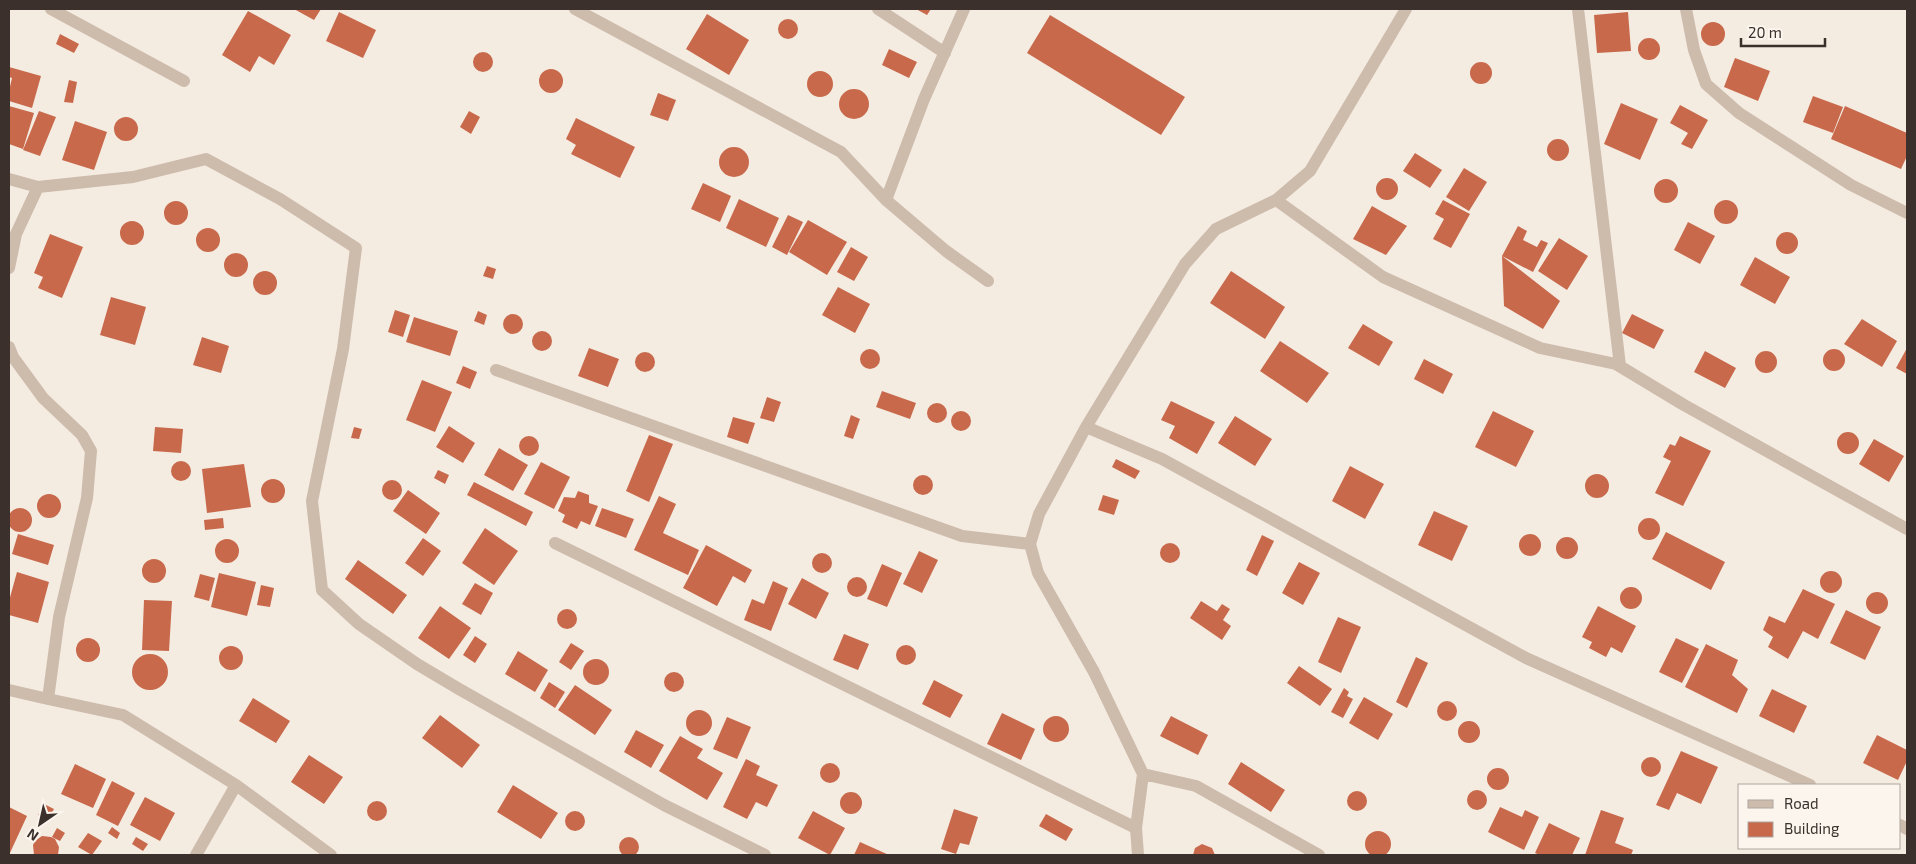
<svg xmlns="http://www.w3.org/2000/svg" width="1916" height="864" font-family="'Exo 2',sans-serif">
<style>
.building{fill:#c8694b}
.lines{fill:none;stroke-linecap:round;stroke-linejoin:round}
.minor{stroke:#cdbbac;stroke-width:12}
</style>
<rect width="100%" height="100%" fill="#f4ebe1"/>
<path class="building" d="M294 9H321L314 20Z
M916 9H931L927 15Z
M248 11 291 35 274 65 259 56 250 72 222 55Z
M339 12 376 30 363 58 326 41Z
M1628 12 1631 51 1597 53 1594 15Z
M707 14 749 40 729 75 686 49Z
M1050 15 1185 97 1161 135 1027 53Z
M778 29a10 10 0 1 1 20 0a10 10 0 1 1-20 0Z
M1701 34a12 12 0 1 1 24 0a12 12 0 1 1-24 0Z
M60 34 79 44 74 53 56 44Z
M1638 49a11 11 0 1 1 22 0a11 11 0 1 1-22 0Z
M889 49 917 62 909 78 882 65Z
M473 62a10 10 0 1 1 20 0a10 10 0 1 1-20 0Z
M1735 58 1770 71 1758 101 1724 87Z
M1470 73a11 11 0 1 1 22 0a11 11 0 1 1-22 0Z
M9 67 41 76 32 108 9 101V91L12 78 9 77Z
M539 81a12 12 0 1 1 24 0a12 12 0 1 1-24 0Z
M807 84a13 13 0 1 1 26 0a13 13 0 1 1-26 0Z
M69 80 77 82 73 103 64 102Z
M839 104a15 15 0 1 1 30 0a15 15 0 1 1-30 0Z
M658 93 676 100 668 121 650 115Z
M1813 96 1843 107 1833 133 1803 122Z
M1621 103 1658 119 1640 160 1604 144Z
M1680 105 1708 120 1692 149 1681 144 1688 133 1670 123Z
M9 106 34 113 23 149 9 144Z
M1845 106 1907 133V156L1901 169 1831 139Z
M39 111 56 117 40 156 23 150Z
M469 111 480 117 471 134 460 127Z
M114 129a12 12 0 1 1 24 0a12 12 0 1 1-24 0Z
M576 118 635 147 620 178 571 154 576 145 566 139Z
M75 121 107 132 94 170 62 160Z
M1547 150a11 11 0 1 1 22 0a11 11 0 1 1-22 0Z
M719 162a15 15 0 1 1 30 0a15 15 0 1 1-30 0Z
M1415 153 1442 170 1430 188 1403 171Z
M1464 168 1487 182 1469 211 1446 197Z
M1376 189a11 11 0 1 1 22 0a11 11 0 1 1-22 0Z
M1654 191a12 12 0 1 1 24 0a12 12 0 1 1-24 0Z
M703 183 731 196 720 222 691 209Z
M739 199 779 218 766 247 726 228Z
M1443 200 1470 214 1451 248 1433 239 1444 219 1435 214Z
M1714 212a12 12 0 1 1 24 0a12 12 0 1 1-24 0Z
M164 213a12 12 0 1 1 24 0a12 12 0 1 1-24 0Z
M1372 206 1407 226 1386 255 1353 239Z
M788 215 803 222 787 255 772 247Z
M808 220 847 242 827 275 789 252Z
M120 233a12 12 0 1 1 24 0a12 12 0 1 1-24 0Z
M1688 222 1715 236 1700 264 1674 250Z
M1518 226 1527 231 1523 240 1537 247 1541 240 1548 243 1533 272 1502 256 1560 301 1543 329 1504 306 1502 256Z
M196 240a12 12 0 1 1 24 0a12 12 0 1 1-24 0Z
M1776 243a11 11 0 1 1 22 0a11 11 0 1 1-22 0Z
M50 234 83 247 62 298 38 288 43 277 34 273Z
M1559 238 1588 256 1567 290 1538 271Z
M851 247 868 257 854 281 837 272Z
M224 265a12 12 0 1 1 24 0a12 12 0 1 1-24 0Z
M1755 257 1790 277 1775 304 1740 285Z
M487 266 496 269 493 279 483 276Z
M1231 271 1285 307 1265 339 1210 303Z
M253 283a12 12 0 1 1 24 0a12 12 0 1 1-24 0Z
M838 287 870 304 855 333 822 315Z
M111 297 146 307 135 345 100 335Z
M395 310 410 315 403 337 388 332Z
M478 311 487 315 484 325 474 321Z
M503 324a10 10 0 1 1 20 0a10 10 0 1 1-20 0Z
M1632 314 1664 330 1654 349 1622 333Z
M414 317 458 331 450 356 406 342Z
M1862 319 1897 341 1882 367 1844 344Z
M1363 324 1393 342 1379 366 1348 348Z
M532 341a10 10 0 1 1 20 0a10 10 0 1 1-20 0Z
M202 337 229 346 221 373 193 365Z
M1280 341 1329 373 1307 403 1260 371Z
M589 348 619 359 608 387 578 376Z
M1907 348V374L1896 368Z
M1823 360a11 11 0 1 1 22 0a11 11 0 1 1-22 0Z
M860 359a10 10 0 1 1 20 0a10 10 0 1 1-20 0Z
M1755 362a11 11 0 1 1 22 0a11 11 0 1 1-22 0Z
M1705 351 1736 368 1725 388 1694 372Z
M635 362a10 10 0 1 1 20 0a10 10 0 1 1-20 0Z
M1424 359 1453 374 1443 394 1414 379Z
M463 366 477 372 470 389 456 383Z
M422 380 452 392 435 432 406 420Z
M882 391 916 403 910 419 876 407Z
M767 397 781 402 774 422 760 418Z
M1171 401 1215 422 1197 454 1169 438 1175 426 1161 420Z
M927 413a10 10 0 1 1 20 0a10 10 0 1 1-20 0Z
M951 421a10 10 0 1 1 20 0a10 10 0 1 1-20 0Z
M1493 411 1534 431 1516 467 1475 447Z
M851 415 860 419 853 439 844 436Z
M1235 416 1272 439 1255 466 1218 443Z
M733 417 755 423 748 444 727 437Z
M449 426 475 443 463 463 436 447Z
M155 427 183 429 181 453 153 451Z
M354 427 362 429 359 439 351 438Z
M1837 443a11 11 0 1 1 22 0a11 11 0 1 1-22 0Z
M649 435 673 444 649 502 626 491Z
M519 446a10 10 0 1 1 20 0a10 10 0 1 1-20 0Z
M1680 436 1711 451 1683 506 1655 493 1671 461 1663 457 1670 444 1675 446Z
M1874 439 1904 456 1889 482 1859 464Z
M499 448 528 465 513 491 484 475Z
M1116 459 1140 471 1135 479 1112 467Z
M171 471a10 10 0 1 1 20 0a10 10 0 1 1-20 0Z
M541 462 570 477 554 509 524 494Z
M244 464 251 507 207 513 202 469Z
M1350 466 1384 484 1365 519 1332 501Z
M438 470 449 475 445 484 434 478Z
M1585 486a12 12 0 1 1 24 0a12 12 0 1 1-24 0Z
M913 485a10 10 0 1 1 20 0a10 10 0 1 1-20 0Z
M261 491a12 12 0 1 1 24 0a12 12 0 1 1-24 0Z
M382 490a10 10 0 1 1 20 0a10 10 0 1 1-20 0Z
M474 482 533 512 526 526 467 495Z
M408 490 440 513 426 534 393 511Z
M578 491 589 495V503L598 506 590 525 581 521 577 529 562 522 565 515 558 511 564 497 575 498Z
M37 506a12 12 0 1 1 24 0a12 12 0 1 1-24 0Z
M1103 495 1119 500 1114 515 1098 510Z
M659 496 676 504 663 533 699 550 688 575 634 550Z
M602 508 634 519 626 538 595 526Z
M8 520a12 12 0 1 1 24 0a12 12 0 1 1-24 0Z
M1434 511 1468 526 1452 561 1418 545Z
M1638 529a11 11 0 1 1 22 0a11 11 0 1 1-22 0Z
M223 518 224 528 205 530 204 520Z
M485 528 518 551 494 585 462 563Z
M1666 532 1725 562 1711 590 1652 559Z
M1519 545a11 11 0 1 1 22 0a11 11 0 1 1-22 0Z
M18 534 54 545 48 565 12 554Z
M1262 535 1274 541 1257 576 1246 570Z
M1556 548a11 11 0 1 1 22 0a11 11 0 1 1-22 0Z
M423 538 441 551 423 576 405 563Z
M215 551a12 12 0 1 1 24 0a12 12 0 1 1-24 0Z
M1160 553a10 10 0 1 1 20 0a10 10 0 1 1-20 0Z
M706 545 752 570 745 583 733 576 717 606 683 588Z
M919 551 938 560 922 593 903 584Z
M812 563a10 10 0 1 1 20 0a10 10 0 1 1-20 0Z
M142 571a12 12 0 1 1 24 0a12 12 0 1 1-24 0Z
M358 560 407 595 393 614 345 579Z
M1299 562 1320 573 1303 605 1282 593Z
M882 564 902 573 887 607 867 599Z
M1820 582a11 11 0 1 1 22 0a11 11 0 1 1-22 0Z
M17 572 49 582 38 623 9 615V601Z
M219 573 256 582 247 616 211 607Z
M200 574 215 578 209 601 194 597Z
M847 587a10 10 0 1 1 20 0a10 10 0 1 1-20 0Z
M802 578 829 593 816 619 788 604Z
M773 581 788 588 771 631 744 620 752 599 764 604Z
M475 583 493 593 481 615 462 604Z
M261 585 274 588 270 607 257 605Z
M1620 598a11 11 0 1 1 22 0a11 11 0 1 1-22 0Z
M1803 589 1835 604 1818 639 1803 631 1788 659 1768 647 1773 637 1763 630 1769 616 1785 623Z
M1866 603a11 11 0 1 1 22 0a11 11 0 1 1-22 0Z
M144 600 172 601 169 651 142 650Z
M1201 601 1217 611 1222 604 1230 609 1223 620 1231 626 1222 640 1190 618Z
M440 606 471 628 449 659 418 638Z
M1598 606 1636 626 1622 653 1611 647 1606 657 1589 648 1592 642 1582 637Z
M557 619a10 10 0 1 1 20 0a10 10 0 1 1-20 0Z
M1846 610 1881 627 1865 660 1830 643Z
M1338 617 1361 627 1341 673 1318 662Z
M844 634 869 644 858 670 833 660Z
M475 636 487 644 475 663 463 655Z
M1676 638 1699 649 1682 683 1659 672Z
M76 650a12 12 0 1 1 24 0a12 12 0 1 1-24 0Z
M571 643 584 651 571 670 559 662Z
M1706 644 1738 660 1732 675 1748 689 1737 713 1685 687Z
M896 655a10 10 0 1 1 20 0a10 10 0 1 1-20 0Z
M219 658a12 12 0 1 1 24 0a12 12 0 1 1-24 0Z
M518 651 548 670 535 692 505 674Z
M132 672a18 18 0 1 1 36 0a18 18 0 1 1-36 0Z
M1416 657 1428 663 1407 708 1396 702Z
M583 672a13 13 0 1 1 26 0a13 13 0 1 1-26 0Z
M1299 666 1332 689 1320 706 1287 683Z
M664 682a10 10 0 1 1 20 0a10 10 0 1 1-20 0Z
M934 680 963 695 950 718 922 704Z
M549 682 565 692 555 708 540 698Z
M575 685 612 710 595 735 558 710Z
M1344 688 1349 692 1347 696 1353 699 1343 718 1331 712Z
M1772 689 1807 706 1794 733 1759 716Z
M1364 697 1393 714 1378 740 1349 723Z
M253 698 290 721 276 743 239 721Z
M1437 711a10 10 0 1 1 20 0a10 10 0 1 1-20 0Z
M686 723a13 13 0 1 1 26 0a13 13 0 1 1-26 0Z
M1002 713 1035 729 1021 760 987 744Z
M440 715 480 745 462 768 422 738Z
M1043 729a13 13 0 1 1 26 0a13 13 0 1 1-26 0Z
M1171 716 1208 735 1198 755 1160 736Z
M727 717 751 727 737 759 713 749Z
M1458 732a11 11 0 1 1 22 0a11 11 0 1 1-22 0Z
M636 730 664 745 651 768 624 752Z
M1877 735 1907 750V761L1898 780 1863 763Z
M680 736 703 749 697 758 723 773 707 800 659 771Z
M1681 751 1718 767 1701 804 1677 793 1669 810 1656 805Z
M309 755 343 777 324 804 291 782Z
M1641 767a10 10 0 1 1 20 0a10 10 0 1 1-20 0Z
M746 759 760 766 756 775 778 785 767 807 756 802 747 819 723 807Z
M1241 762 1285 790 1271 812 1228 784Z
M820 773a10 10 0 1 1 20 0a10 10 0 1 1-20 0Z
M75 764 106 779 93 808 61 794Z
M1487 779a11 11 0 1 1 22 0a11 11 0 1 1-22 0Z
M112 781 135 793 118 826 96 815Z
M513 785 558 813 541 839 497 812Z
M1467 800a10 10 0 1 1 20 0a10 10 0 1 1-20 0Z
M1347 801a10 10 0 1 1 20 0a10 10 0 1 1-20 0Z
M840 803a11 11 0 1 1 22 0a11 11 0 1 1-22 0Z
M145 797 175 813 160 841 130 825Z
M367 811a10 10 0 1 1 20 0a10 10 0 1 1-20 0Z
M44 804 54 809 48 820 38 815Z
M9 807 27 816 9 855Z
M1500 807 1522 817 1525 810 1539 817 1524 850 1488 832Z
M954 809 978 817 969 845 960 843 956 854 941 849Z
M1601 810 1624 818 1615 843 1633 850 1631 855H1585Z
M565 821a10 10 0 1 1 20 0a10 10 0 1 1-20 0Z
M813 811 845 828 830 855 798 838Z
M1046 814 1073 829 1066 841 1039 826Z
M1549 823 1580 838 1572 855H1540L1535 853Z
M112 827 120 833 117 839 108 833Z
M57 828 65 833 60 841 52 837Z
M1365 844a13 13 0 1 1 26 0a13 13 0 1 1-26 0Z
M88 833 102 841 92 855 78 847Z
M42 836 51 837 55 839 59 847 58 855H34L33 845 35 841Z
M136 837 148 844 143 851 132 844Z
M619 847a10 10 0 1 1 20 0a10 10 0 1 1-20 0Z
M860 842 889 855H854Z
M1202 844 1212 848 1215 855H1193L1195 848Z"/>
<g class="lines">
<path class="minor" d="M51 9 184 81
M575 9 841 152 886 200 946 251 988 281
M878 9 945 53
M1578 9 1620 366
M1686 9 1694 50 1706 84 1739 113 1851 185 1907 213
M9 179 38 187 133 177 206 159 280 199 356 248 343 349 312 501 322 590 359 624 417 664 459 689 664 805 765 855
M886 200 924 99 964 9
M1276 200 1383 277 1540 348 1616 364 1684 405 1907 529
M9 268 16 234 38 187
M9 347 13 357 43 398 82 435 91 451 87 498 59 617 48 699 123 715 236 785 331 855
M496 370 962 536 1030 544
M1086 427 1162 459 1526 658 1810 785
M555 543 1136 828
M9 690 48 699
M1143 774 1196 786 1319 855
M1900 825 1907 829
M196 855 236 785
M1138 855 1136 828 1143 774 1094 672 1038 573 1030 544 1039 514 1086 427 1185 264 1216 229 1276 200 1310 171 1406 9"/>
</g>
<rect width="1916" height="864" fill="none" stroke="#3b302b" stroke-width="20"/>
<rect x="1738" y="784" width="162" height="65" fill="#fbf5ee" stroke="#aea6a0"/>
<rect x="1748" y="800" width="25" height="8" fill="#cdbbac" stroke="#aea6a0"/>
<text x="1784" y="809" font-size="15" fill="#3b302b">Road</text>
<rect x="1748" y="822" width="25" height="15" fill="#c8694b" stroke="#aea6a0"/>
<text x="1784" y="834" font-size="15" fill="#3b302b">Building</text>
<g transform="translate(40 824) rotate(214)" stroke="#fbf5ee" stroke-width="4" paint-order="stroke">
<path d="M0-4L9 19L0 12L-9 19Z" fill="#3b302b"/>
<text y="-8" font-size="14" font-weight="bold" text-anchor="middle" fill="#3b302b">N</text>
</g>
<path d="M1741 38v8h84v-8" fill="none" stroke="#3b302b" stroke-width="2.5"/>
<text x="1748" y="38" font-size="15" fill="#3b302b" stroke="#fbf5ee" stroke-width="4" paint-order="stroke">20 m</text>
</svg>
